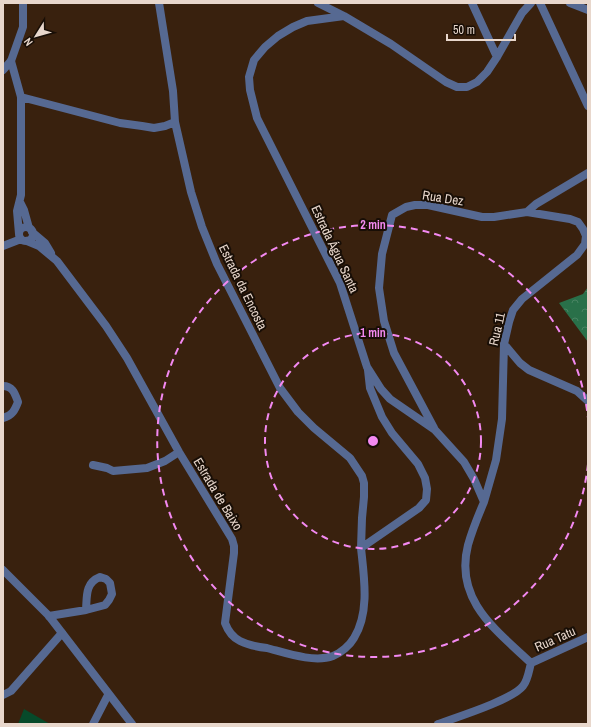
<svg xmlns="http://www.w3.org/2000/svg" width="591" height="727" font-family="'Archivo Narrow',sans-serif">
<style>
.green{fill:#074a2a}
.forest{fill:url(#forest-crowns)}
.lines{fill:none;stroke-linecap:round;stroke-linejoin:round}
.minor{stroke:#566992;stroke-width:8}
.tertiary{stroke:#566992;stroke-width:8}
.ring{fill:none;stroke:#f389f1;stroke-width:2;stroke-dasharray:7 5}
.labels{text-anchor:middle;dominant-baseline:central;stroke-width:4;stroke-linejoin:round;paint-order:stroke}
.street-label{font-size:13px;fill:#e8d7cc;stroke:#180e06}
.centre{fill:#f389f1;stroke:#180e06;stroke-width:2}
.ring-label{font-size:12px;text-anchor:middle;font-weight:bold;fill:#f389f1;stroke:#180e06;stroke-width:4;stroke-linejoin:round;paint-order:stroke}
</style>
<defs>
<pattern id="forest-crowns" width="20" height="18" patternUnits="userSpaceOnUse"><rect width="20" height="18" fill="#297049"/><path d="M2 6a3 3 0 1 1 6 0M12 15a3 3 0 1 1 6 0" fill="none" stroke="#488462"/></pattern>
</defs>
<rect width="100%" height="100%" fill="#39210e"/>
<path class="green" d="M24 709 50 724H18Z"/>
<path class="forest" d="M588 287V342L559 303 583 294Z"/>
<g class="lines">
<path class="minor" d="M159 3 173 91 175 122 191 192 202 227 217 264 280 388 298 412 314 428 350 458 362 476 364 483V497L362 518 361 548
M318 3 344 16
M472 3 497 57
M540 3 588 106
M570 3 588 10
M11 61 21 97V195L17 211 19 234
M21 97 120 123 142 126 154 128 165 126 175 122
M20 202 24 210 29 228
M19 234a7 7 0 1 1 14 0a7 7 0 1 1-14 0Z
M32 232 45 243 51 253
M27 241 39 246 57 261 106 326 127 358 179 452 232 539 234 546V553L225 623C228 631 232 637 240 641 248 645 258 647 267 648 286 653 314 663 333 656 341 653 350 645 354 638 370 612 364 577 361 548L419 508 426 500 427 489 425 478 418 464 392 433 382 417 370 388 368 370
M3 246 21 239
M504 344 520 363 529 370 577 391 588 401
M3 386C13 386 15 394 18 402 15 410 12 416 3 418
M434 428 394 353 384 321 379 288 382 254 392 215 406 207 415 205H428L482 217H494L527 212 536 204 588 173
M93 465 107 468 113 471 147 468 165 461 179 452
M484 502 496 460 502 419 504 344 509 322 513 310 522 299 577 255 585 244 586 236 583 229 578 222 570 219 527 212
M49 616 86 610 105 605 109 600 112 594 110 583 106 579 100 577C85 583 87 596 86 610
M531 663 588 637
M3 695 11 691 62 633
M93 724 108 695
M438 724C457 717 512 700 523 686 528 680 529 670 531 663 496 630 454 600 468 545 472 531 478 516 484 502L474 479 464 462 435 430 390 399 381 389 367 367 340 283 257 118 250 90 249 77 254 60 265 47 278 36 293 27 307 21 344 16 391 44 446 82 457 87H467L477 82 487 72 497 57 522 13 531 3"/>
<path class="tertiary" d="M3 70 11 61 23 27V3
M3 570 49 616 132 724"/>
</g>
<g class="ring">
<circle cx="373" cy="441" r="108"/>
<path d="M588 464A216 216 0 1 1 588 418"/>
</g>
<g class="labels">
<g class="street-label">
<text transform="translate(443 198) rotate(9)">Rua Dez</text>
<text transform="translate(335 249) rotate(65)">Estrada Água Santa</text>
<text transform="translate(243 287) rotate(64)">Estrada da Encosta</text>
<text transform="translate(497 329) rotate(-77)">Rua 11</text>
<text transform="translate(218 494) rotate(59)">Estrada de Baixo</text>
<text transform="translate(555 639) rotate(-24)">Rua Tatu</text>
</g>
</g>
<circle cx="373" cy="441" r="6" class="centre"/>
<g class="ring-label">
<text x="373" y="229">2 min</text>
<text x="373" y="337">1 min</text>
</g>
<rect width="591" height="727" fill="none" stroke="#e8d7cc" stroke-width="8"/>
<g transform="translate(36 36) rotate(233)" stroke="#180e06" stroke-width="3" paint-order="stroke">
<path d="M0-3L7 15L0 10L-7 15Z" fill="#e8d7cc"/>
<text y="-6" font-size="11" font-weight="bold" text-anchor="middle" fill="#e8d7cc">N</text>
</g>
<path d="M447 34v6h68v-6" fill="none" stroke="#e8d7cc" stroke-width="2"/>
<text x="453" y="34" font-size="12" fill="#e8d7cc" stroke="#180e06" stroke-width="3" paint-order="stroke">50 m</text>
</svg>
